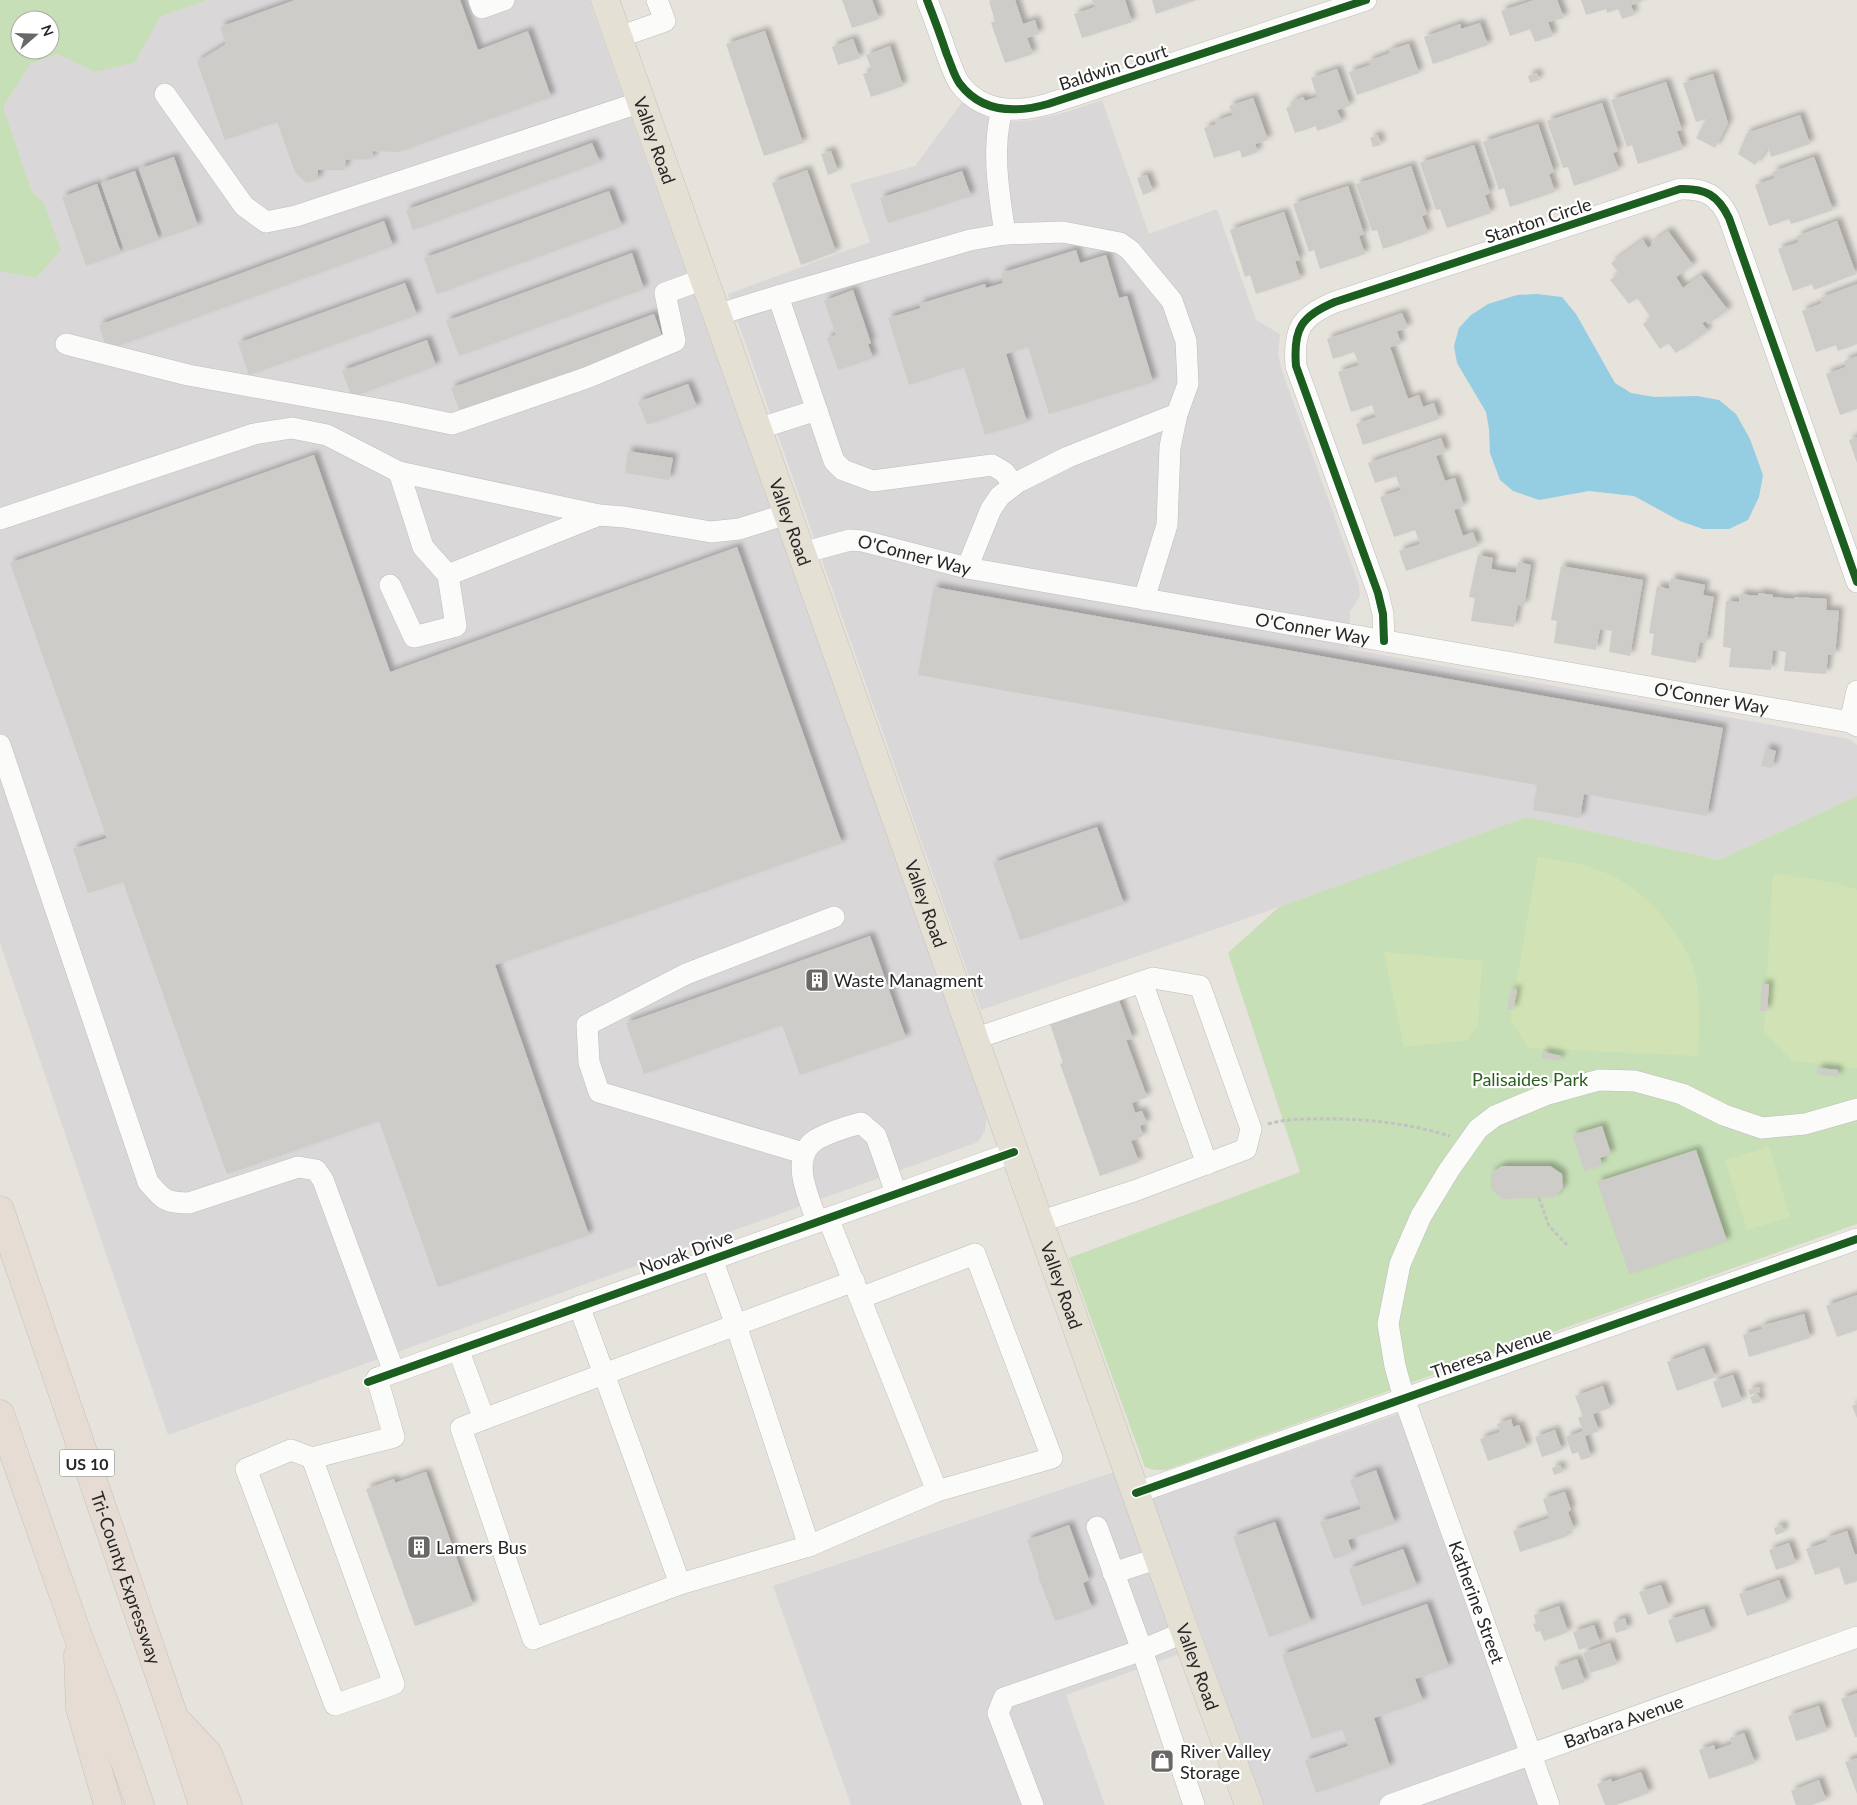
<svg xmlns="http://www.w3.org/2000/svg" width="1857" height="1805" font-family="Lato,sans-serif">
<style>
.industrial{fill:#d9d7d8}
.green{fill:#c7dfb7;fill-rule:evenodd}
.pitch{fill:#d1e3b5}
.water{fill:#95cde2}
.building{fill:#ceccc8;filter:url(#shadow)}
.lines{fill:none;stroke-linecap:round;stroke-linejoin:round}
.minor-casing{stroke:#bfbebe;stroke-width:22}
.major-casing{stroke:#c3c1bf;stroke-width:29}
.highway-casing{stroke:#c3c1bf;stroke-width:29}
.path{stroke:#c2c2c1;stroke-width:3;stroke-dasharray:4 2.5;stroke-linecap:butt}
.minor{stroke:#fbfbfa;stroke-width:21}
.major{stroke:#e4e0d3;stroke-width:28}
.highway{stroke:#e6dcd3;stroke-width:28}
.cycleway-casing{stroke:#fff;stroke-width:11}
.cycleway{stroke:#1b5e20;stroke-width:8}
.labels{text-anchor:middle;dominant-baseline:central;stroke-width:4.5;stroke-linejoin:round;paint-order:stroke}
.shield{fill:#fff;stroke:#686868;stroke-width:1}
.shield-label{font-size:16px;font-weight:bold;fill:#272727}
.street-label{font-size:18px;fill:#272727;stroke:#fff}
.poi-label{font-size:18px;fill:#272727;stroke:#fff;text-anchor:start}
.park-label{font-size:18px;fill:#295e1e;stroke:#fff}
</style>
<defs>
<filter id="shadow"><feDropShadow dx="4.5" dy="-4.5" stdDeviation="2.5" flood-color="#0004"/></filter>
</defs>
<rect width="100%" height="100%" fill="#e6e2dc"/>
<path class="industrial" d="M207 0H589L987 1115 985 1130 978 1142 168 1435 0 943V204L32 192 0 99V75Z
M1102 100 1149 234 1217 209 1256 320 1280 334 1278 354 1282 371 1359 585 1360 595 1355 605 1350 611 1349 649 1849 739 1857 745V796L1719 860 1527 817 1279 907 981 1010 728 294 870 242 850 184 915 166 963 101 990 119 1008 122 1033 120 1063 113Z
M1401 1413 1541 1805H1264L1152 1499Z
M1117 1471 1182 1653 1066 1695 1105 1805H851L773 1586Z"/>
<path class="green" d="M0 0H207L160 17 135 62 95 72 58 54 30 64 3 107 32 192 43 202 61 250 36 278 0 271ZM20 20H50V50H20Z
M1857 796V1224L1166 1470H1155L1145 1467 1069 1258 1300 1172 1228 953 1279 907 1527 817 1719 860Z"/>
<path class="pitch" d="M1538 857C1559 860 1580 863 1601 871 1643 886 1690 938 1697 983 1700 1007 1699 1031 1698 1056L1529 1048 1510 1020Z
M1773 873 1841 884 1857 890V1068L1792 1061 1764 1031Z
M1384 952 1482 961 1478 1025 1467 1040 1404 1047Z
M1769 1147 1790 1217 1747 1230 1725 1160Z"/>
<path class="water" d="M1537 294 1562 297 1576 314 1615 383 1631 393 1654 397 1697 396 1719 400 1736 414 1750 439 1763 475 1759 497 1748 520 1729 529H1703L1680 521 1634 496 1589 491 1539 500 1513 491 1500 480 1490 453 1489 429 1486 412 1457 363 1454 346 1459 328 1471 315 1488 304 1517 295Z"/>
<path class="building" d="M295 0H460L478 50 528 31 551 97 398 152 373 151 372 159 346 160 344 170H318V179L306 183 295 172 277 122 225 140 197 62 226 44 220 27Z
M842 0H872L879 19 852 28Z
M992 0H1015L1023 24 1035 20 1039 34 1027 38 1033 54 1005 63 991 23 995 21 989 1Z
M1092 0H1125L1132 22 1082 38 1074 14 1095 7Z
M1152 0H1196L1156 14Z
M1534 0H1557L1564 18 1548 22 1553 36 1535 42 1530 29 1510 36 1501 11Z
M1581 0H1641V2L1631 5 1634 15 1622 19 1618 9 1607 13 1606 9 1586 15Z
M1480 23 1488 45 1433 64 1424 37 1460 24 1461 29Z
M765 31 803 143 764 156 726 44Z
M853 39 860 58 838 65 832 47Z
M1409 44 1419 73 1357 95 1349 72 1370 65 1368 61 1390 53 1389 50Z
M890 46 903 86 871 97 863 74 872 71 866 55Z
M1337 69 1350 106 1337 110 1342 122 1317 131 1316 126 1295 133 1286 108 1292 106 1291 102 1303 97 1305 101 1317 97 1311 78Z
M1537 73 1539 80 1530 83 1528 76Z
M1713 74 1728 123 1715 148 1696 138 1706 119 1696 122 1683 83Z
M1666 82 1682 130 1677 131 1683 149 1638 164 1632 145 1627 147 1611 100Z
M1253 98 1268 140 1255 144 1258 152 1242 158 1240 150 1214 158 1204 128 1216 124 1215 121 1233 115 1229 106Z
M1602 103 1618 151 1613 153 1619 170 1574 186 1568 167 1563 168 1547 121Z
M1800 115 1810 144 1771 157 1768 147 1755 165 1738 154 1747 133Z
M1538 124 1554 172 1549 174 1555 192 1510 207 1504 188 1499 190 1483 142Z
M1378 135 1381 145 1373 147 1370 138Z
M592 143 600 162 413 230 406 210Z
M1474 145 1490 193 1485 195 1491 213 1447 228 1440 209 1436 210 1420 163Z
M831 151 838 171 828 175 821 154Z
M174 157 198 226 164 238 139 169Z
M1814 157 1833 210 1791 224 1789 219 1769 226 1755 185 1775 178 1772 172Z
M1411 166 1427 214 1422 216 1428 233 1383 249 1377 230 1372 231 1356 184Z
M807 170 836 252 801 265 772 183Z
M135 171 159 240 125 252 101 183Z
M962 171 971 196 888 223 880 198Z
M1147 175 1153 191 1143 195 1137 178Z
M97 184 121 253 86 266 62 197Z
M1348 186 1364 234 1359 236 1365 254 1320 269 1314 250 1309 252 1293 204Z
M609 191 622 226 437 294 424 258Z
M1284 212 1300 260 1295 261 1301 279 1256 294 1250 275 1245 277 1230 230Z
M384 221 393 246 107 350 99 325Z
M1837 221 1856 274 1814 290 1812 284 1793 291 1778 249 1799 242 1797 236Z
M1668 231 1693 265 1676 277 1683 288 1701 275 1728 310 1708 324 1706 321 1702 323 1708 331 1676 353 1668 343 1660 349 1643 324 1651 318 1637 298 1629 304 1610 280 1619 274 1611 263 1643 240 1648 248 1652 245 1651 243Z
M1076 250 1080 263 1106 255 1119 298 1127 296 1153 382 1049 414 1028 347 1006 354 1027 422 985 435 964 367 909 385 888 318 921 308 919 304 985 284 986 288 1003 283 1001 273Z
M632 253 644 289 459 356 446 321Z
M405 283 417 315 249 375 238 343Z
M1857 284V344L1838 351 1836 345 1816 352 1802 311 1822 303 1820 298Z
M853 290 871 343 868 344 873 358 838 370 827 338 836 335 824 301Z
M1402 313 1408 328 1397 331 1401 344 1390 347 1408 399 1419 395 1423 407 1434 403 1439 419 1363 445 1356 424 1376 417 1372 405 1351 412 1338 372 1359 365 1354 352 1333 359 1327 339Z
M654 314 664 342 461 415 451 388Z
M427 340 436 366 352 397 342 371Z
M1857 356V409L1840 415 1826 374 1846 367 1844 361Z
M688 384 697 407 647 425 638 402Z
M1857 437V463L1849 440Z
M1441 438 1446 452 1436 456 1445 481 1455 478 1464 506 1454 510 1463 536 1473 532 1478 546 1406 571 1399 551 1420 544 1415 530 1394 537 1380 497 1401 490 1396 476 1375 483 1368 463Z
M628 451 673 458 669 480 625 473Z
M314 455 390 672 737 547 842 843 495 965 589 1235 438 1287 379 1121 227 1174 123 882 88 893 73 849 107 838 10 563Z
M1478 555 1493 558 1491 569 1502 571 1516 573 1518 562 1531 565 1524 606 1518 605 1514 627 1471 621 1475 598 1469 597Z
M1561 566 1643 580 1630 656 1609 652 1612 631 1600 629 1596 650 1554 643 1557 621 1551 620Z
M1671 578 1705 585 1703 595 1714 597 1706 643 1700 642 1696 663 1651 655 1654 634 1649 633 1657 586 1669 589Z
M934 587 1723 728 1707 816 1584 794 1580 818 1533 810 1537 785 918 675Z
M1758 593 1773 595V597L1794 599V597L1827 599 1826 610 1839 611 1835 655H1828L1826 674 1784 671 1786 652 1773 650 1771 670 1729 667 1731 648 1723 647 1726 601 1739 602 1740 594 1758 596Z
M1766 748 1776 751 1772 768 1761 766Z
M1097 827 1124 904 1020 940 993 863Z
M870 936 906 1038 800 1075 782 1025 644 1074 626 1023Z
M1762 984H1769L1767 1011H1760Z
M1512 989 1517 990 1513 1010 1507 1009Z
M1117 995 1133 1039 1126 1040 1147 1097 1132 1103 1135 1113 1142 1111 1147 1123 1140 1126 1143 1136 1131 1141 1139 1162 1100 1176 1060 1064 1063 1063 1048 1018Z
M1542 1052 1561 1056 1559 1061 1542 1058Z
M1818 1068 1838 1070V1077L1817 1074Z
M1602 1126 1611 1154 1600 1158 1602 1165 1584 1171 1572 1135Z
M1696 1150 1727 1241 1629 1274 1597 1182Z
M1502 1166H1550L1562 1174 1563 1188 1554 1197 1502 1199 1491 1189V1173Z
M1857 1295V1330L1837 1337 1826 1306Z
M1804 1314 1810 1338 1749 1357 1743 1335 1762 1329 1761 1326Z
M1704 1348 1715 1377 1677 1391 1667 1362Z
M1733 1375 1742 1401 1722 1408 1713 1382Z
M1603 1386 1610 1408 1593 1414 1599 1431 1585 1436 1591 1457 1581 1460 1578 1452 1572 1454 1566 1437 1583 1431 1578 1418 1583 1416 1575 1396Z
M1759 1387 1760 1392 1750 1395 1748 1390Z
M1758 1394 1761 1402 1753 1404 1750 1397Z
M1857 1404V1418L1852 1406Z
M1511 1419 1513 1427 1519 1425 1527 1447 1488 1461 1480 1439 1500 1432 1497 1424Z
M1555 1430 1562 1450 1542 1457 1535 1437Z
M1560 1465 1563 1472 1554 1475 1552 1468Z
M1376 1470 1395 1523 1348 1540 1352 1552 1334 1559 1320 1522 1361 1509 1350 1480Z
M426 1472 473 1605 415 1626 366 1489 394 1479 395 1483Z
M1565 1492 1571 1510 1568 1512 1574 1529 1566 1532 1568 1536 1520 1552 1513 1531 1549 1518 1543 1499Z
M1275 1522 1311 1622 1269 1637 1233 1537Z
M1069 1525 1089 1580 1083 1583 1092 1608 1055 1621 1038 1576 1039 1575 1027 1540Z
M1782 1525 1784 1532 1776 1535 1774 1528Z
M1847 1531 1855 1555 1857 1554V1581L1845 1585 1839 1567 1815 1575 1806 1549 1827 1542 1826 1538Z
M1789 1543 1796 1563 1776 1570 1769 1550Z
M1403 1549 1417 1586 1362 1606 1349 1569Z
M1779 1580 1787 1602 1747 1616 1739 1594Z
M1661 1585 1669 1607 1648 1615 1639 1592Z
M1427 1604 1449 1667 1415 1679 1423 1701 1374 1718 1390 1767 1316 1793 1305 1761 1348 1746 1342 1729 1312 1739 1282 1655Z
M1559 1606 1568 1632 1544 1641 1540 1631 1536 1632 1533 1624 1536 1623 1534 1615Z
M1704 1609 1712 1631 1676 1643 1668 1620Z
M1625 1618 1628 1629 1616 1633 1613 1622Z
M1594 1625 1600 1643 1579 1650 1573 1632Z
M1610 1643 1617 1664 1590 1673 1583 1653Z
M1577 1659 1585 1682 1562 1690 1554 1667Z
M1857 1693V1737H1855L1841 1699Z
M1819 1706 1827 1731 1796 1741 1788 1716Z
M1744 1733 1755 1763 1709 1779 1699 1750 1714 1745 1715 1750 1732 1744 1730 1738Z
M1857 1758V1794L1845 1762Z
M1641 1772 1649 1793 1616 1805H1605L1597 1784 1611 1779 1612 1782Z
M1819 1780 1826 1800 1812 1805H1796L1791 1791Z"/>
<g class="lines">
<g class="minor-casing">
<g id="minor">
<path d="M479 0 482 8 504 0"/>
<path d="M927 0C934 18 941 37 947 55 951 64 954 76 960 84 982 113 1016 113 1048 104L1366 0"/>
<path d="M619 37 665 21 657 0"/>
<path d="M165 94 244 206 266 222 296 216 641 102"/>
<path d="M1002 110C991 149 999 193 1005 234"/>
<path d="M778 296 834 461 843 470 873 481 992 465 1004 472 1014 485"/>
<path d="M717 315 778 296 970 240 1005 234 1063 232 1120 243 1130 250 1172 301 1186 341 1188 384 1177 414 1170 447 1167 525 1144 599"/>
<path d="M66 344 188 375 394 412 452 424 586 378 675 341 665 293 704 279"/>
<path d="M757 429 817 410"/>
<path d="M0 519 254 434 292 428 327 435 399 472 599 515 624 517 711 532 739 529 787 514"/>
<path id="s1" d="M802 553 850 540 863 541 967 568 1850 722 1857 726"/>
<path d="M967 568 991 509 1000 496 1018 482 1068 457 1177 414"/>
<path d="M448 575 599 515"/>
<path d="M390 585 414 637 456 626 448 575 423 547 399 472"/>
<path d="M1384 641 1383 614 1378 593 1296 366C1293 329 1301 316 1335 302L1680 189C1705 188 1718 195 1729 218L1857 582"/>
<path d="M1850 722 1857 691"/>
<path d="M0 745 148 1182C163 1200 166 1203 189 1203L298 1167 316 1170 323 1180 394 1372"/>
<path d="M1142 982 1207 1164"/>
<path d="M974 1039 1153 978 1200 986 1251 1129 1246 1149 1134 1191 1039 1222"/>
<path d="M803 1153 599 1092 589 1062 587 1025 686 974 834 917"/>
<path d="M817 1221C809 1198 788 1157 817 1139 830 1132 846 1127 861 1123L876 1136 896 1193"/>
<path d="M712 1259 736 1325 809 1546"/>
<path d="M860 1298 937 1491"/>
<path d="M579 1306 604 1374 854 1281"/>
<path d="M458 1349 484 1419 461 1428 533 1639 680 1584 809 1546 937 1491 1052 1458 975 1254 860 1298 828 1218"/>
<path d="M381 1377 1014 1152"/>
<path d="M484 1419 604 1374 680 1584"/>
<path d="M312 1458 394 1684 335 1705 246 1469 291 1450 312 1458 394 1437 377 1378"/>
<path d="M1136 1493 1857 1239"/>
<path d="M1097 1527 1142 1650 1194 1805"/>
<path d="M1113 1573 1159 1558"/>
<path d="M1033 1805 998 1713 1004 1698 1142 1650 1185 1632"/>
<path id="s2" d="M1390 1805 1857 1637"/>
<path d="M1549 1805 1404 1398 1395 1366 1388 1324 1400 1264 1421 1216 1449 1170 1478 1129 1495 1116 1545 1095 1599 1080 1635 1081 1682 1094 1724 1115 1762 1128 1805 1124 1857 1109"/>
</g>
</g>
<g class="major-casing">
<g id="major">
<path id="s3" d="M605 0 1185 1632 1249 1805"/>
</g>
</g>
<g class="highway-casing">
<g id="highway">
<path id="s4" d="M0 1210 174 1717 203 1805"/>
<path d="M0 1414 78 1636 106 1707 140 1805"/>
<path d="M78 1655 80 1708 108 1805"/>
<path d="M180 1724 208 1754 228 1805"/>
</g>
</g>
<path class="path" d="M1268 1124C1285 1119 1302 1119 1319 1119 1363 1118 1407 1123 1450 1136
M1539 1198 1549 1226 1569 1247"/>
<use href="#minor" class="minor"/>
<use href="#major" class="major"/>
<use href="#highway" class="highway"/>
<g class="cycleway-casing">
<path id="cycleway" d="M927 0C934 18 941 37 947 55 951 64 954 76 960 84 982 113 1016 113 1048 104L1366 0
M1384 641 1383 614 1378 593 1296 366C1293 329 1301 316 1335 302L1680 189C1705 188 1718 195 1729 218L1857 582
M368 1382 1014 1152
M1136 1493 1857 1239"/>
</g>
<use href="#cycleway" class="cycleway"/>
</g>
<defs>
<g id="building-square" transform="scale(1.25)"><rect x="-9" y="-9" width="18" height="18" rx="4" fill="#6a6866" stroke="#fff"/><path d="M-4-6H4V6H1V3H-1V6H-4ZM-2.5-4.3h1.7v1.8h-1.7ZM.8-4.3h1.7v1.8H.8ZM-2.5-1h1.7V.8h-1.7ZM.8-1h1.7V.8H.8Z" fill="#fff"/></g>
<g id="shop-square" transform="scale(1.25)"><rect x="-9" y="-9" width="18" height="18" rx="4" fill="#6a6866" stroke="#fff"/><path d="M-5-2.5h2.3a2.7 3.5 0 0 1 5.4 0H5L5.5 6h-11ZM-1.5-2.5h3a1.5 2.3 0 0 0-3 0Z" fill="#fff"/></g>
</defs>
<g fill-rule="evenodd">
<use href="#building-square" x="817" y="980"/>
<use href="#building-square" x="419" y="1547"/>
<use href="#shop-square" x="1162" y="1761"/>
</g>
<g class="labels">
<rect class="shield" x="59.5" y="1449.5" width="55" height="27" rx="4"/>
<g class="shield-label">
<text x="87" y="1463">US 10</text>
</g>
<g class="street-label">
<text transform="translate(1113 67) rotate(-18)">Baldwin Court</text>
<text stroke="none"><textPath href="#s3" startOffset="149">Valley Road</textPath></text>
<text transform="translate(1538 220) rotate(-18)">Stanton Circle</text>
<text stroke="none"><textPath href="#s3" startOffset="554">Valley Road</textPath></text>
<text stroke="none"><textPath href="#s1" startOffset="116">O'Conner Way</textPath></text>
<text stroke="none"><textPath href="#s1" startOffset="521">O'Conner Way</textPath></text>
<text stroke="none"><textPath href="#s1" startOffset="926">O'Conner Way</textPath></text>
<text stroke="none"><textPath href="#s3" startOffset="959">Valley Road</textPath></text>
<text transform="translate(686 1252) rotate(-20)">Novak Drive</text>
<text stroke="none"><textPath href="#s3" startOffset="1364">Valley Road</textPath></text>
<text transform="translate(1491 1352) rotate(-19)">Theresa Avenue</text>
<text stroke="none"><textPath href="#s4" startOffset="389">Tri-County Expressway</textPath></text>
<text transform="translate(1477 1602) rotate(70)">Katherine Street</text>
<text stroke="none"><textPath href="#s3" startOffset="1769">Valley Road</textPath></text>
<text stroke="none"><textPath href="#s2" startOffset="248">Barbara Avenue</textPath></text>
</g>
<g class="poi-label">
<text x="834" y="980">Waste Managment</text>
<text x="436" y="1547">Lamers Bus</text>
<text x="1180" y="1751">River Valley<tspan x="1180" dy="21">Storage</tspan></text>
</g>
<g class="park-label">
<text x="1530" y="1079">Palisaides Park</text>
</g>
</g>
<g transform="translate(35 35) rotate(70)"><circle r="24" fill="#ffffff" stroke="#a9a9a9"/>
<path d="M0-4L9 19L0 12L-9 19Z" fill="#6a6866"/>
<text y="-8" font-size="14" font-weight="bold" text-anchor="middle" fill="#272727">N</text>
</g>
</svg>
